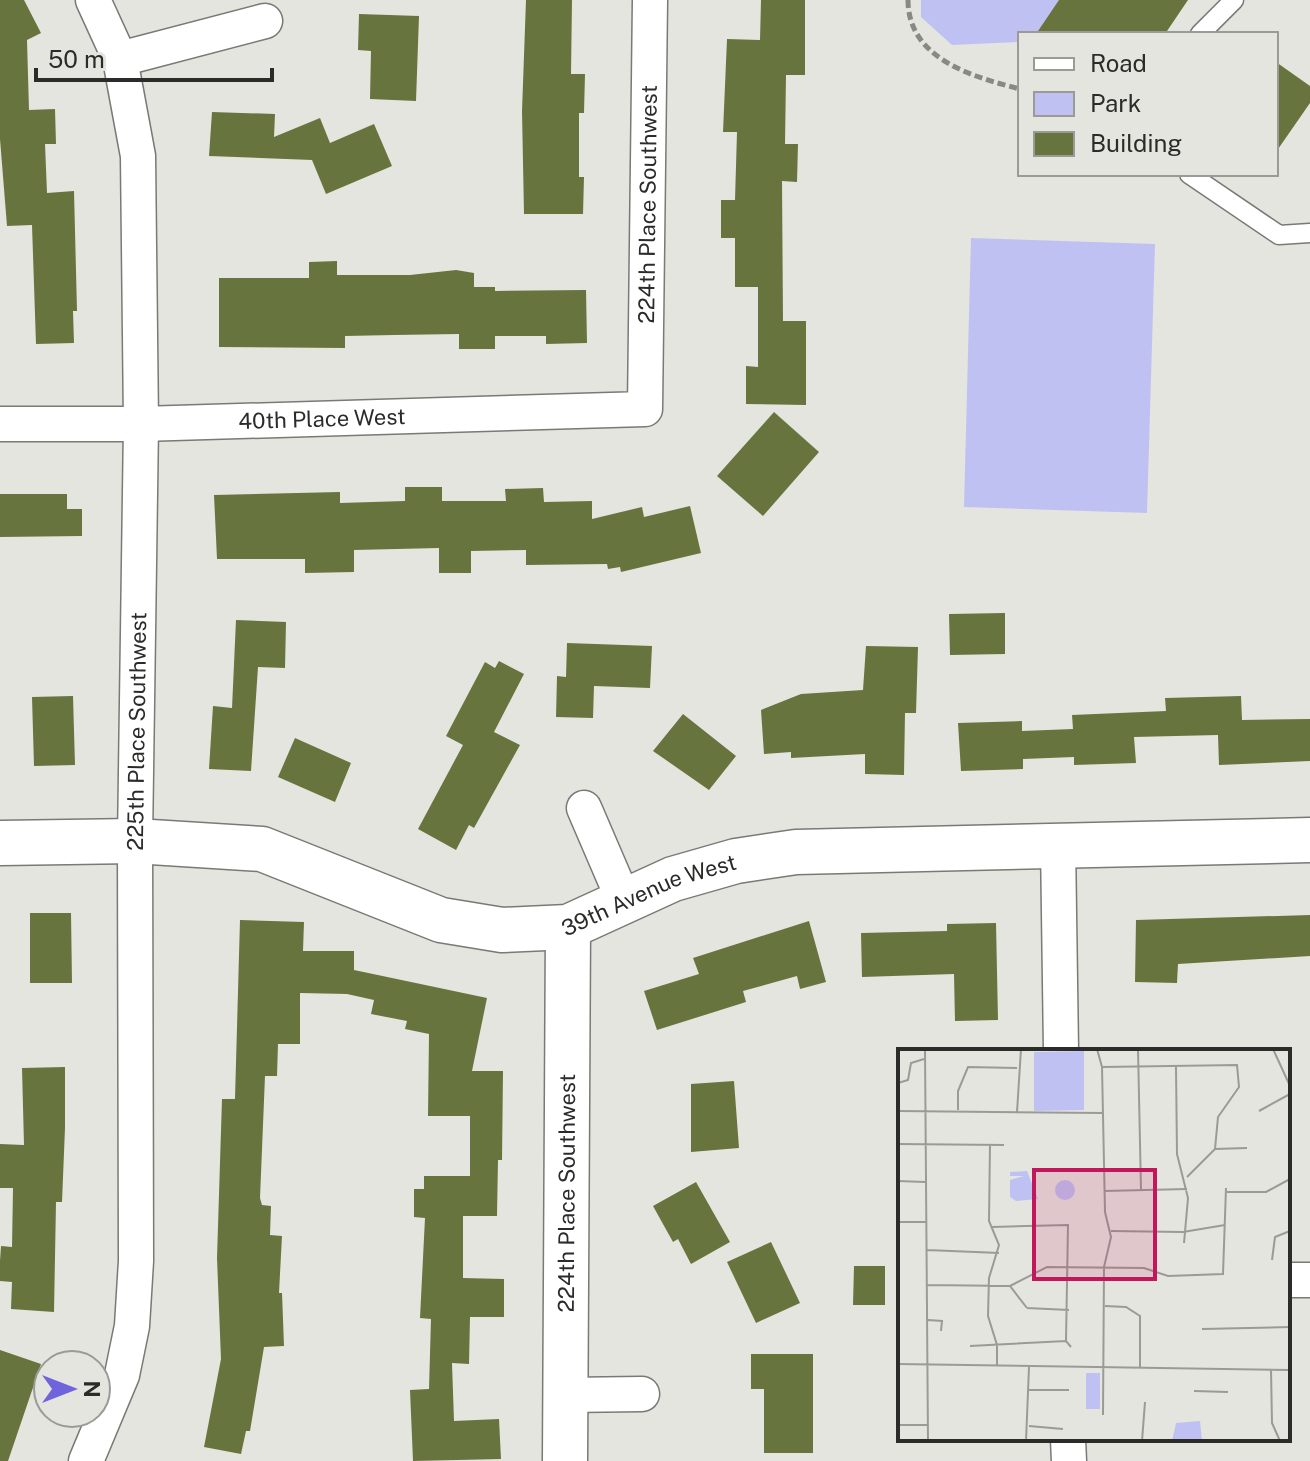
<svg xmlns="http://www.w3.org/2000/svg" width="1310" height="1461" font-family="'Public Sans',sans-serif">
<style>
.green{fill:#bfc1f3}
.building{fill:#68743d}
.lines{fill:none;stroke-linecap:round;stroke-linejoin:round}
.service-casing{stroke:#797a75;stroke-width:21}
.minor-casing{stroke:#797a75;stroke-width:37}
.tertiary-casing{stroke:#797a75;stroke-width:47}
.path{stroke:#888985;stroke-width:5;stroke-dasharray:8 4;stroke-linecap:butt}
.service{stroke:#fff;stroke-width:18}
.minor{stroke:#fff;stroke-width:34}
.tertiary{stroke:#fff;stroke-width:44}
.labels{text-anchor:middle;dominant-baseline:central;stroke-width:8;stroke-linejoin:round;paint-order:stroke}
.street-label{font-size:22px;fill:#2b2c2a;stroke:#e4e5df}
.inset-road{fill:none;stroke:#9a9b97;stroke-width:2}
.view{fill:#c2185b;fill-opacity:0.15;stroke:#c2185b;stroke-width:4}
.inset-edge{fill:none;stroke:#2b2c2a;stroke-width:4}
</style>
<rect width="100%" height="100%" fill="#e4e5df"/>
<path class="green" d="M921 0H1114L1094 34H1020V42L952 45 921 17Z
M971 238 1155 244 1147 513 964 507Z"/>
<path class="building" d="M0 0H24L41 33 27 40 29 110 55 109 56 144H45L47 193 74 191 77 311H73L74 343 36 344 32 225 7 226 0 139Z
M526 0H572L571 74H585L584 113H579V177H584L583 214H524L522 111Z
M761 0H805V75H786L785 144H798L797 182 782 181 783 321H806V405L746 404V366L758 367V287H735V238H721V200H735L737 132H723L727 39 760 40Z
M1059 0H1188L1165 34H1036Z
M359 14 419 16 416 101 370 99 371 51 358 50Z
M1276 62 1310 86V103L1276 152Z
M212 112 275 114 274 137 320 118 330 143 374 124 392 166 326 194 312 160 209 156Z
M337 261V275H410L456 270 474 273V287H495V291L586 290 587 343 546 344V336H495V349H459V334L394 335 345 336V348L219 347V278H309V262Z
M774 412 819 452 763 516 717 476Z
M405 487H442V501H506L505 489 543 488 544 502 592 501V519L642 507 644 517 690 506 701 553 621 572 620 567 608 569 607 564 526 565V550L471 551V573H439V548L354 550V572L305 573V559H217L214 495 340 492V503L405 501Z
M0 494H67V509H82V536L0 537Z
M1005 613V654L950 655 949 614Z
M236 620 286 622 285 668 258 667 251 771 209 769 213 706 232 708Z
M567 643 652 646 650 688 594 686 593 718 556 717 557 676 566 677Z
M866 646 918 647 916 713H905L904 775 865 774V754L791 758V752L764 754 761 710 801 694 863 690Z
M499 661 524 674 494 732 520 745 474 828 469 825 456 850 418 829 463 745 446 736 485 662 495 668Z
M73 696 75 765 34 766 32 697Z
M1241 696 1242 720 1310 719V761L1219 765 1218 735 1134 737 1136 763 1074 765V757L1023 759V769L961 771 958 723 1022 721V731L1073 729 1072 715 1166 711 1165 698Z
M683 714 736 756 709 790 653 751Z
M295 738 351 763 335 802 278 777Z
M30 913H71L72 983H30Z
M1310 915V956L1178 964 1177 983 1135 982 1136 920Z
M240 920 304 922 303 951H354V970L487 998 472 1071H503L502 1160H498L497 1216H463V1278L504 1279V1317H470L469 1364 452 1363 454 1421 499 1419 501 1459 413 1461 410 1390 429 1389 431 1319 420 1318 425 1218 414 1217V1189H424V1176H470V1116H428L429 1034 405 1029 407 1021 371 1014 374 1000 347 994 300 993V1044H278L277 1076H265L260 1198 262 1205 271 1206 270 1235 282 1236 279 1293H282L284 1346 264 1347 250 1431H246L241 1454 204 1447 221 1359 217 1258 222 1099H235Z
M809 921 826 982 800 989 797 976 743 991 746 1002 657 1030 644 991 699 974 693 958Z
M996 923 998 1020 955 1021 954 974 862 977 861 933 947 931V924Z
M65 1067V1128L62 1202H56L54 1312 11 1309 12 1282 0 1281V1261L1 1246 12 1247 13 1188H0V1144L24 1145 22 1068Z
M734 1081 739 1148 691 1152V1084Z
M696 1182 730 1242 691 1264 678 1239 673 1242 653 1206Z
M771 1242 800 1303 756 1323 727 1262Z
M854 1266H885V1305H853Z
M0 1350 41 1364 8 1461H0Z
M751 1354H813V1453H764V1389H751Z"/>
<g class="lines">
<g class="service-casing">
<path id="service" d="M1200 34 1234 0
M1189 174 1279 235 1310 233"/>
</g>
<g class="minor-casing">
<g id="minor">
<path d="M120 59 265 21"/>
<path id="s1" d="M0 424H141L645 409 650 0"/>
<path d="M584 808 624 901"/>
<path d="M1058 843 1061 1051"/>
<path d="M1288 1280H1310"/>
<path d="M566 1395 642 1394"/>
<path d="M1068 1439 1069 1461"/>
<path id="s2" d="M86 1461 122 1375 132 1326 136 1261 135 841 141 424 138 156 120 59 93 0"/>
</g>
</g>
<g class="tertiary-casing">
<g id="tertiary">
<path id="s3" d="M0 843 135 841 262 849 441 920 502 930 568 927 673 879 736 861 796 852 1310 840"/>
<path id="s4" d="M565 1461 568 927"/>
</g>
</g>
<path class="path" d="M908 0C908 59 973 77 1020 89"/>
<use href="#service" class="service"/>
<use href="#minor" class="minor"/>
<use href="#tertiary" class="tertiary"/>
</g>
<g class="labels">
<g class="street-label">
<text stroke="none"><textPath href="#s1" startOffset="850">224th Place Southwest</textPath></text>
<text stroke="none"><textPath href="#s1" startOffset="322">40th Place West</textPath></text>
<text stroke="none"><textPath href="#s2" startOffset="738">225th Place Southwest</textPath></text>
<text stroke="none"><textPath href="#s3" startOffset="670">39th Avenue West</textPath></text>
<text stroke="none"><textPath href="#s4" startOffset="268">224th Place Southwest</textPath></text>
</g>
</g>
<g transform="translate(898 1049)">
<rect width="392" height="392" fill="#e4e5df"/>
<path d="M186 2V61L136 62V3ZM129 122 140 150 118 152 112 148V131L126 127H112V123ZM157 141a10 10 0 1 1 20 0a10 10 0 1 1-20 0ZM188 324H202V360H188ZM302 372 304 392H274L278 374Z" fill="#bfc1f3"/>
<path class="inset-road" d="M27 0 30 392M199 0 204 18 207 163 213 188 206 218 205 366M240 0 243 141M375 0 392 37M204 18 339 16 341 38 320 68 317 100M278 18 279 105 290 149 286 194M0 34 10 31 13 14 26 10M60 61V42L70 18 119 19M0 62 205 64M361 62 392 45M119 63 123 0M0 95 106 96M92 95 91 172 101 196 91 229 90 267 99 296V316M289 128 317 100 349 99M0 132 27 133M206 142 289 140M329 143H368L392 130M0 173H28M94 178 170 176 168 292M213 182 285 183 327 176M29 201 101 204M374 211 377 188 392 182M29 236 112 237 129 259M112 237 149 218 246 219 270 227 325 225 328 139M207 257 228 258 242 267V319M129 259 171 261M30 271 44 272 43 282M304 280 392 278M72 297 168 292 173 298M0 315 392 321M373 321 374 374 382 392M131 341H171M296 342 330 343M0 376H29M131 377 165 380M128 392 131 318M244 392 247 353"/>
<path class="view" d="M136 121H257V230H136Z"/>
<rect width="392" height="392" class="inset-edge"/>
</g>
<rect x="1018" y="32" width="260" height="144" fill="#e4e5df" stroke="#9a9b97" stroke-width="2"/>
<rect x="1034" y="58" width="40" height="12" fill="#ffffff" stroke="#9a9b97" stroke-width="2"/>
<text x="1090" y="72" font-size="24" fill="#2b2c2a">Road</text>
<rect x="1034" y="92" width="40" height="24" fill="#bfc1f3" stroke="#9a9b97" stroke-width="2"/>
<text x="1090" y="112" font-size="24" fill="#2b2c2a">Park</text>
<rect x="1034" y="132" width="40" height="24" fill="#68743d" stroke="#9a9b97" stroke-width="2"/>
<text x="1090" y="152" font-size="24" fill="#2b2c2a">Building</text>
<g transform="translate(72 1389) rotate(90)"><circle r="38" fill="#e4e5df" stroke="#9a9b97" stroke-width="2"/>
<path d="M0-6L14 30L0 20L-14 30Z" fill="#7064de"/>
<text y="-12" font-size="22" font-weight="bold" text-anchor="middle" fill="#2b2c2a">N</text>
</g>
<path d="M36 68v12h236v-12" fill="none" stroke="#2b2c2a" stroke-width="4"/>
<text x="48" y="68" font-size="24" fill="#2b2c2a" stroke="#e4e5df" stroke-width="6" paint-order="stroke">50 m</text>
</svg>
